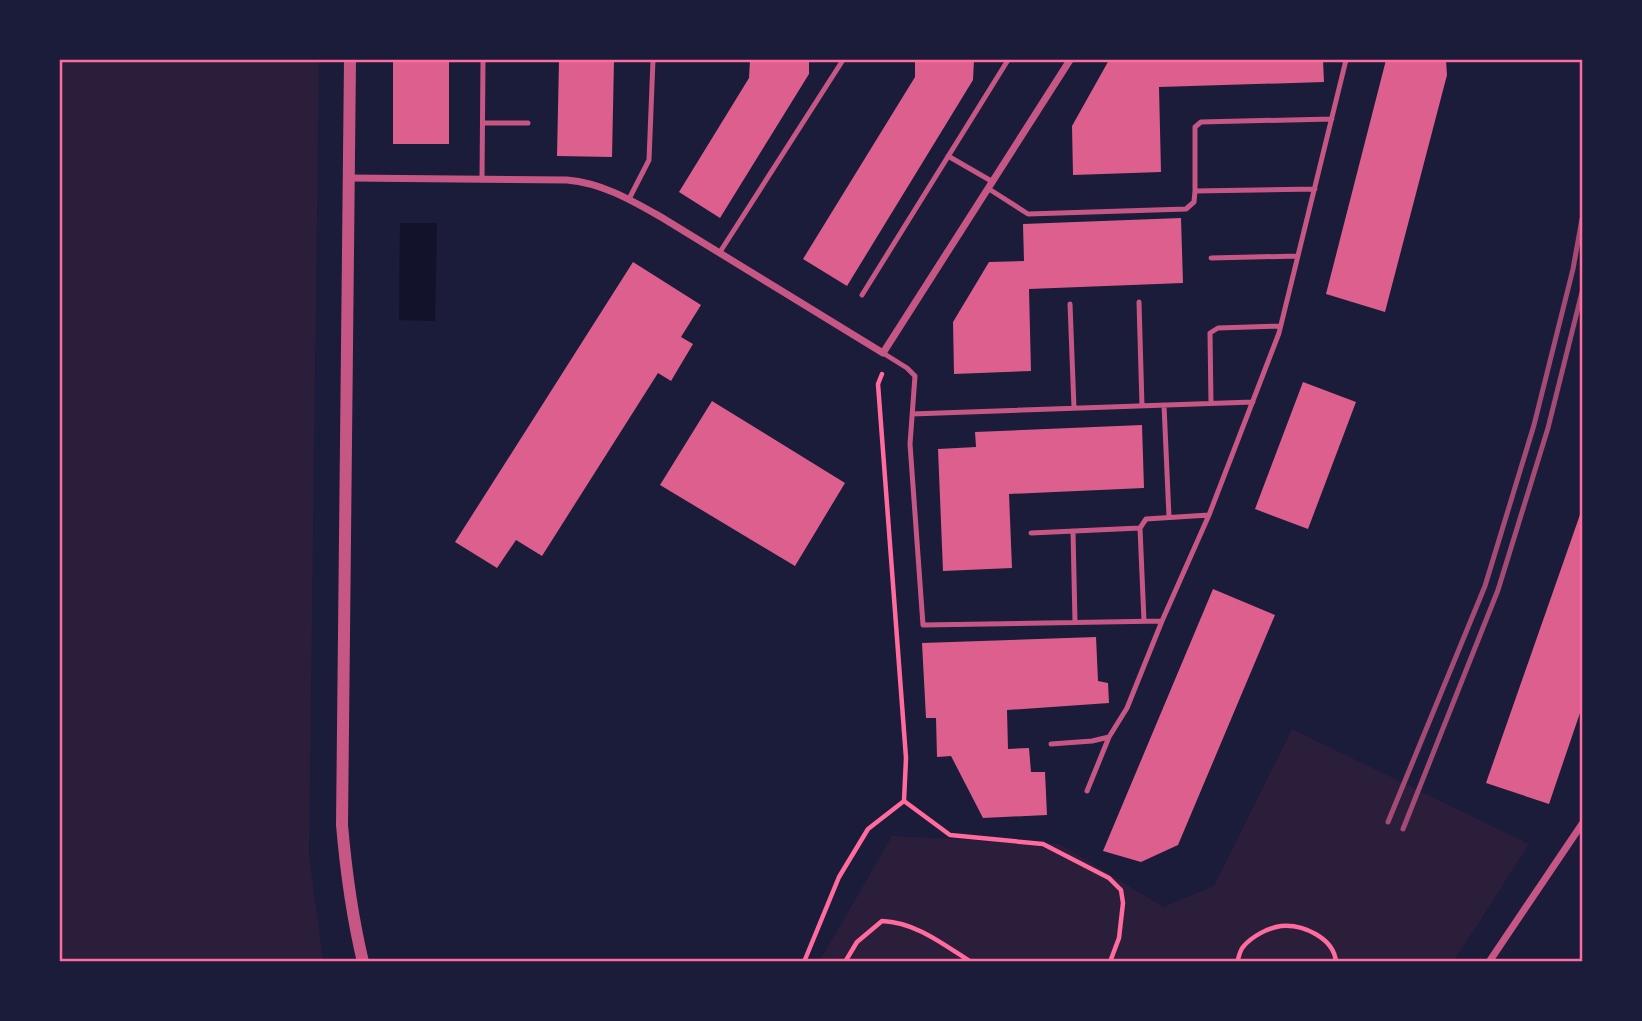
<svg xmlns="http://www.w3.org/2000/svg" width="1642" height="1021" font-family="'Open Sans',sans-serif">
<style>
.green{fill:#2a1e3b}
.water{fill:#12122b}
.building{fill:#dd5f8e}
.lines{fill:none;stroke-linecap:round;stroke-linejoin:round}
.path{stroke:#ff6b9d;stroke-width:4.5}
.service{stroke:#c65784;stroke-width:5}
.minor{stroke:#c65784;stroke-width:7}
.tertiary{stroke:#c65784;stroke-width:12}
.rail{stroke:#a44b75;stroke-width:5}
.neatline{fill:none;stroke:#ff6b9d;stroke-width:2.5}
</style>
<rect width="100%" height="100%" fill="#1b1b3a"/>
<path class="green" d="M60 60H319L309 855 323 961H60Z
M1292 729 1529 844 1454 961 819 962 892 836 1060 844 1163 907 1214 886Z"/>
<path class="water" d="M400 223H437L435 321 399 320Z"/>
<path class="building" d="M393 60H449V144H393Z
M559 60H614L612 157 557 156Z
M750 60H809V74L720 218 679 192 749 78Z
M915 60H974L973 80 847 286 803 259 915 77Z
M1109 60H1323L1324 82 1159 87 1161 172 1073 175 1072 126Z
M1386 60H1446L1447 75 1385 312 1326 294Z
M1181 218 1183 283 1029 289 1031 371 954 374 953 322 989 262 1024 261 1023 224Z
M633 262 701 305 681 337 693 344 671 381 658 373 542 556 516 540 497 568 455 542Z
M1303 382 1356 402 1308 529 1255 509Z
M712 401 845 483 795 566 660 485Z
M1142 425 1144 488 1009 494 1012 568 943 571 938 449 976 447 975 432Z
M1582 509V707L1549 804 1486 783Z
M1213 589 1275 615 1178 845 1141 862 1103 851Z
M1096 637 1098 681 1108 683 1109 703 1007 710 1008 749 1029 748 1031 772H1045L1047 815 983 818 951 756 937 757 936 718H926L922 643Z"/>
<g class="lines">
<path class="path" d="M904 801 950 835 1043 844 1109 878 1121 890 1123 903 1119 938 1110 962
M804 962 839 877 868 829 904 801 906 758 878 384 882 374
M845 962 857 942 882 921C915 922 943 944 971 962
M1237 962C1239 957 1240 950 1243 947 1252 936 1268 928 1281 926 1303 924 1334 938 1336 962"/>
<path class="service" d="M483 123H528
M948 156 993 182
M482 180 483 60
M989 189 1028 214 1186 209 1194 202 1195 191 1315 189
M1195 191V127L1201 122 1332 119
M629 199 649 160 653 60
M720 252 843 60
M1211 258 1298 256
M862 295 1008 60
M1139 302 1142 406
M1070 304 1074 408
M883 353 907 368 915 376 910 444 923 625 1162 621 1209 515 1279 333 1346 60
M1211 403 1210 333 1218 328 1280 326
M1164 405 1169 517
M912 414 1253 402
M1140 528 1146 519 1209 515
M1073 531 1075 622
M1031 533 1140 528 1144 621
M1051 744 1092 741 1109 737 1127 708 1162 621
M1087 791 1109 737"/>
<path class="minor" d="M349 178 567 180C602 183 631 200 661 217L883 353 1070 60
M1489 962 1582 824"/>
<path class="tertiary" d="M350 60 342 825C346 871 352 916 363 962"/>
<path class="rail" d="M1388 822 1485 586 1534 425 1573 269 1582 219
M1403 829 1498 590 1548 428 1582 292"/>
</g>
<rect width="1642" height="1021" fill="none" stroke="#1b1b3a" stroke-width="122"/>
<rect x="61" y="61" width="1520" height="899" class="neatline"/>
</svg>
